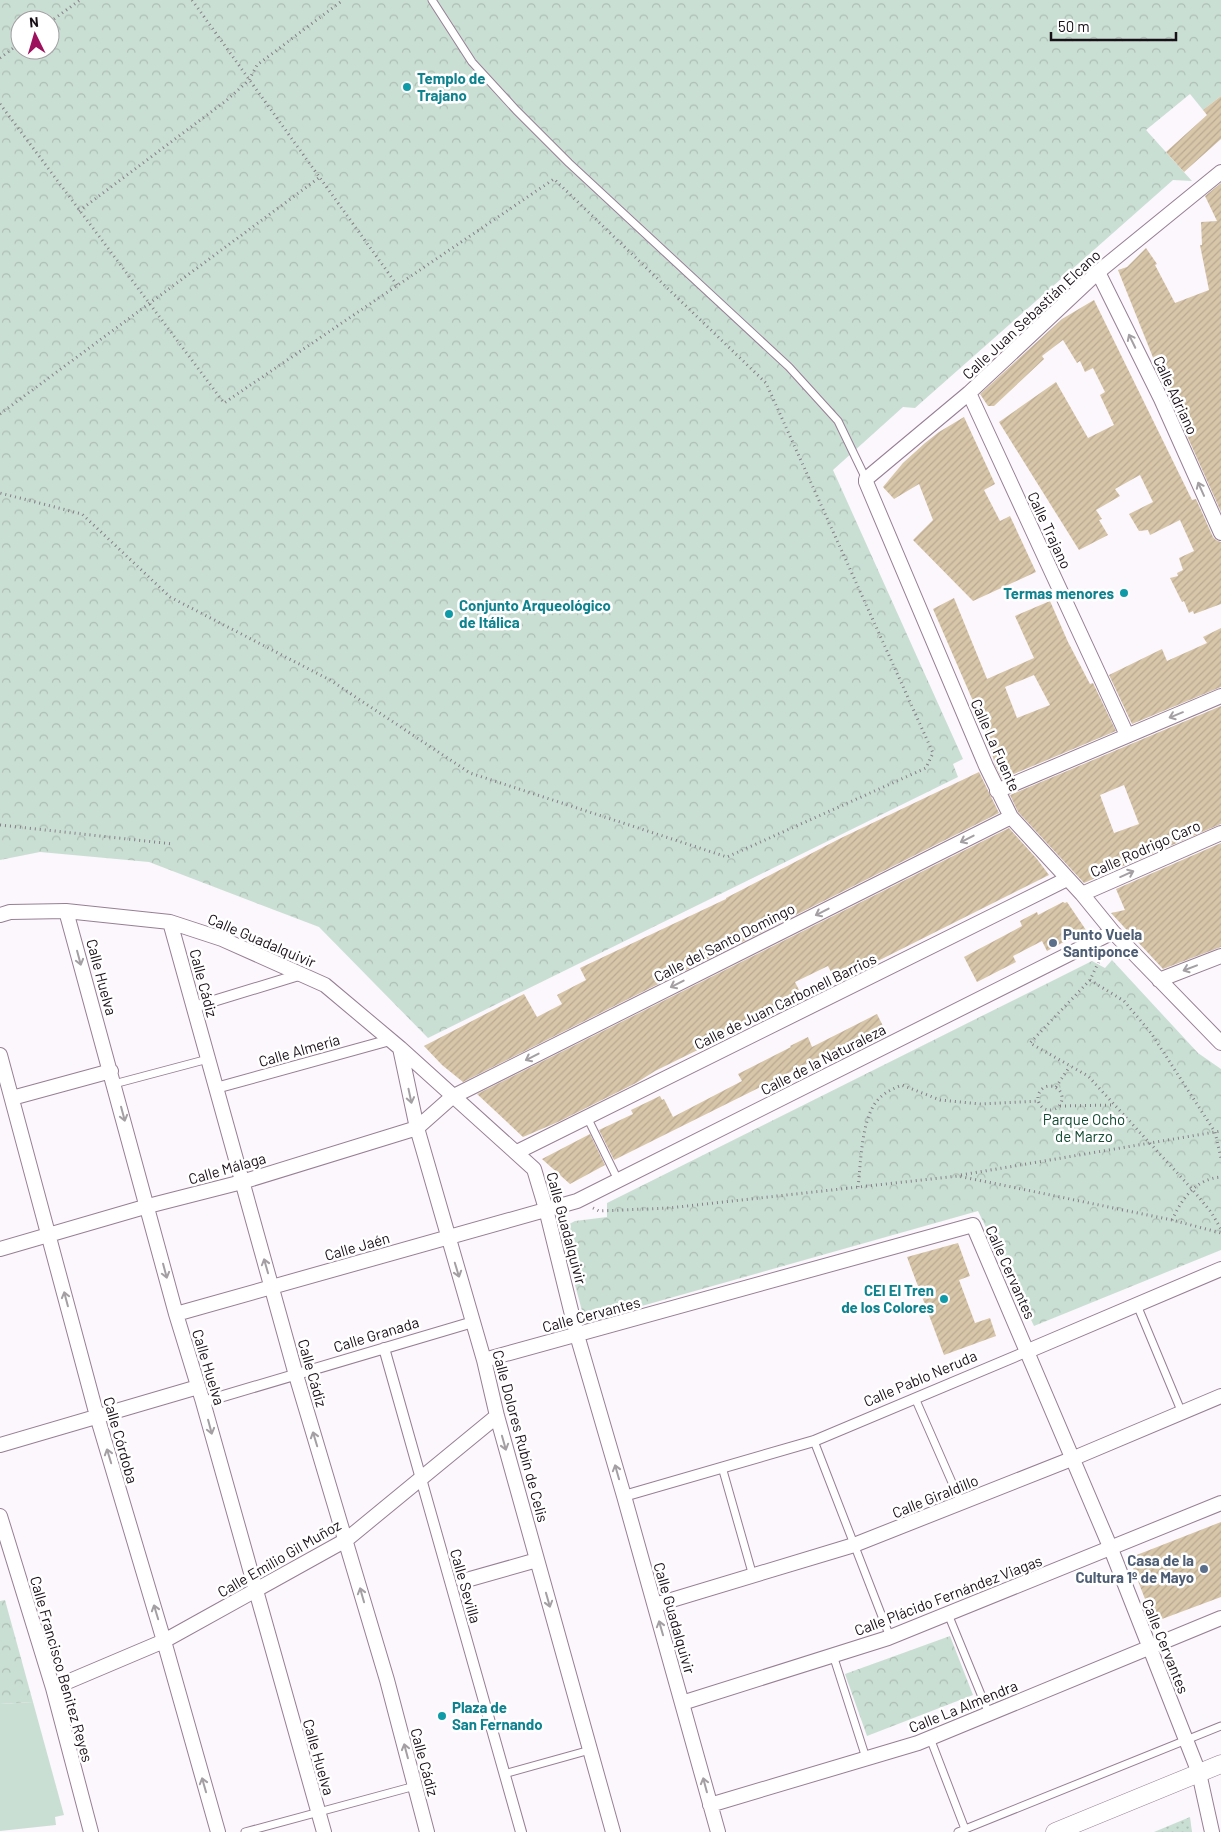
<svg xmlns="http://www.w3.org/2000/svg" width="1221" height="1832" font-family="Barlow,sans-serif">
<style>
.park{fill:url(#park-crowns);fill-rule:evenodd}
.garden{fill:url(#garden-dots)}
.pitch{fill:#cadfd4}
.building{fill:url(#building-hatch);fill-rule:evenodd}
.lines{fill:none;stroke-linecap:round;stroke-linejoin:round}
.service-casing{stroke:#977f95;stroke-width:9}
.pedestrian-casing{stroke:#977f95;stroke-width:12}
.minor-casing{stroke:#977f95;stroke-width:16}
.tertiary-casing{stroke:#977f95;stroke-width:19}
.path{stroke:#857e85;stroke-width:3;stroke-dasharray:1 4;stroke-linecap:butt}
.service{stroke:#fff;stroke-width:7}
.pedestrian{stroke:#fff;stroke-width:10}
.minor{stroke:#fff;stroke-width:14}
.tertiary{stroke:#fff;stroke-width:18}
.oneway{stroke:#a39fa3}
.culture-dot{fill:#0f9aa8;stroke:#fff;stroke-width:2}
.service-dot{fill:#5c6f8a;stroke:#fff;stroke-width:2}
.labels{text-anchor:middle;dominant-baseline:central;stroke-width:5;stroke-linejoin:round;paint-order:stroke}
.culture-label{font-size:15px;font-weight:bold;fill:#0d838f;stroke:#fff;text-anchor:start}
.street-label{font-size:15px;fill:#191018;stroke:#fff}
.service-label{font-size:15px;font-weight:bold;fill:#4e5e75;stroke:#fff;text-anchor:start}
.park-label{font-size:15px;fill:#114a33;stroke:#fff}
</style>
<defs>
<pattern id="park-crowns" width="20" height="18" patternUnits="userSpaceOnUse" patternTransform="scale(1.25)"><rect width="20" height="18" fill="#cadfd4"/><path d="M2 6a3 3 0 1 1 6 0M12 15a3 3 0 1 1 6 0" fill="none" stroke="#adbeb5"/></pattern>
<pattern id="garden-dots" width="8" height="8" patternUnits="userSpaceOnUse" patternTransform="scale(1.25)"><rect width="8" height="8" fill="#cadfd4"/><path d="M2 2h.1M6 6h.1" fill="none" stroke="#adbeb5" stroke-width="1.8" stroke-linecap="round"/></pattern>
<pattern id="building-hatch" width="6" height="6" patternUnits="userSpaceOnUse" patternTransform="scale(1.25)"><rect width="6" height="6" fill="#d8c6a9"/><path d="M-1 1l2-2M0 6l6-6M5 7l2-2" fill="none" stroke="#b9a991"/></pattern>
</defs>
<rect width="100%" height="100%" fill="#fcf7fc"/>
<path class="park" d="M0 0H1221V96L1203 110 1190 94 1146 130 1192 181 1173 180 915 408 903 407 833 470 963 759 953 764 958 777 428 1038 319 927 149 862 40 852 0 860ZM20 20H50V50H20Z
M1112 960 1198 1053 1221 1069V1250L1034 1326 978 1211 585 1322 560 1229 575 1221 607 1217V1203L1092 961 1105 968Z
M5 1600 33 1702 0 1704V1601Z
M950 1636 973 1695 867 1736 845 1674Z"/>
<path class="garden" d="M1190 1817 1192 1832H1154Z"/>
<path class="pitch" d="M33 1702 64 1815 55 1817 56 1825 0 1831V1704Z"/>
<path class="building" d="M1221 96V139L1184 172 1166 152 1207 115 1203 110Z
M1221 183V512L1160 375 1118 270 1127 267 1146 248 1157 264 1155 265 1175 303 1209 290 1200 245H1202L1201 222 1217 221 1205 196Z
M1094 300 1192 500 1196 499 1213 537 1216 540 1221 542V604L1194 614 1193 611 1189 613 1184 601 1182 602 1170 578 1178 576 1177 573 1183 570 1179 558 1194 551 1180 520 1150 535 1148 530 1139 531 1129 514 1153 502 1140 475 1115 489 1120 496 1096 510 1102 519 1099 520 1108 535 1079 550 999 422 1056 382 1088 438 1114 425 1100 395 1105 392 1093 368 1085 372 1080 361 1077 363 1063 340 1042 356 1044 359 994 406H988L980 394 1062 319Z
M964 417 995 484 984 490 1000 521 1010 516 1036 572 973 601 913 540 933 520 919 484 894 499 883 487 903 463 925 443 939 432Z
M954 598 987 679 1034 658 1015 616 1050 601 1068 642 1090 684 1093 683 1116 731 1002 779 995 765 986 731 933 609ZM1034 675 1050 705 1017 718 1005 687Z
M1221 628V687L1132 724 1109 675 1162 649 1167 661 1207 643 1203 637Z
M1221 706V824L1084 883 1018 812 1010 795ZM1124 785 1139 824 1114 833 1100 795Z
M979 772 999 813 463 1082 442 1065 424 1046 524 994 537 1017 562 1004 557 995 586 980 580 968 726 899V898L839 839Z
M1009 828 1037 859 1049 875 836 982 828 966 795 982 803 998 655 1071 636 1083 558 1122 523 1137 477 1094Z
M1221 843V947L1163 969 1111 913 1125 910 1116 889Z
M1063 902 1065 903 1067 902 1086 930 1047 951 1042 941 1013 956 1016 962 977 982 964 957 1022 926 1020 921 1037 912 1038 915Z
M877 1014 883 1026 614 1160 599 1130 633 1114 631 1110 660 1096 662 1100 664 1099 673 1117 742 1081 738 1074 791 1047 790 1046 808 1037 812 1047Z
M590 1134 605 1165 570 1184 542 1159Z
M958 1243 970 1276 959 1280 975 1323 990 1318 996 1336 944 1355 907 1257Z
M1221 1522V1597L1154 1622 1129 1558Z"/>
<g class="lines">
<g class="service-casing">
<path id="service" d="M432 0 472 62 516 110 569 163 789 367 838 421 866 479
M114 1084 208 1059
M587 1117 618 1180
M1137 1305 1182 1413
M915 1398 961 1503
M814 1441 890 1637
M722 1467 753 1576
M948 1614 989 1714
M833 1655 866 1758
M930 1738 965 1829
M504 1774 590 1750
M245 1832 415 1786
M958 1832 1221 1726"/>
</g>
<g class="pedestrian-casing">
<path id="pedestrian" d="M194 1007 302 974
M216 1088 390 1040
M384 1348 521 1832
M203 1402 473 1322
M624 1496 814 1441 1028 1351"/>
</g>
<g class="minor-casing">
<path id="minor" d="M1221 172 1098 272 969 393 866 479V482L986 766 1011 817 1082 894 1113 932 1221 1043
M1098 272 1161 399 1221 533
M969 393 1127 735
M997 791 1221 696
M1082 894 1221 833
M66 911 176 1314 203 1402 324 1832
M0 915 10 912 66 911 170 922 222 939 325 985 400 1048 534 1169 546 1209 577 1335 624 1496 718 1832
M170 922 296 1375 387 1680 427 1832
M1159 980 1221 956
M400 1048 417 1128 484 1360 497 1416 613 1832
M0 1055 97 1416 164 1641 218 1832
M12 1098 111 1071
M517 1152 1067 879
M0 1249 148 1206 242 1182 417 1128 452 1097 1011 817
M176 1314 577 1201 1113 932
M1028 1351 1221 1269
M484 1360 973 1225 1111 1549 1199 1773 1212 1832
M0 1445 198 1387
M0 1516 53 1688 91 1832
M463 1581 537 1560
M655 1605 854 1545 1074 1458 1221 1396
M53 1688 164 1641 346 1540 497 1416
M682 1703 888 1638 1221 1503
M710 1805 918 1743 1221 1618"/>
</g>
<g class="tertiary-casing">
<path id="tertiary" d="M1055 1832 1221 1764"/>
</g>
<path class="path" d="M192 0 397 285
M50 22 80 0
M0 58 20 43
M0 104 224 403 554 179 766 383 933 753 926 768 727 857 470 773 330 680 170 597 82 514 0 493
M79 211 227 100 249 80 257 65 343 0
M0 414 320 177
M0 825 173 844
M1103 953 1090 980 1030 1043 1088 1076 1192 1189 1211 1212 1221 1229
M1090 980 1124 1001 1151 1033 1215 1132 1221 1158
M1038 1098a12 12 0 1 1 24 0a12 12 0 1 1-24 0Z
M1056 1087 1070 1066
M1060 1106 1114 1105
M961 1175 1221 1131
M858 1187C861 1163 861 1122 876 1102 883 1093 892 1089 902 1085L940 1100 981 1104 1038 1101
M593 1208 599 1211 669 1208 958 1176 1172 1220 1221 1233
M1172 1220C1182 1199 1195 1179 1221 1177"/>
<use href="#service" class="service"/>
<use href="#pedestrian" class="pedestrian"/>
<use href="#minor" class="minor"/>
<use href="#tertiary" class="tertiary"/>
</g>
<defs><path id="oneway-shaft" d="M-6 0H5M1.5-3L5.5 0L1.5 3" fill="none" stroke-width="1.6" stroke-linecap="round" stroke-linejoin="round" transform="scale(1.25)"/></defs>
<g class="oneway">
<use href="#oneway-shaft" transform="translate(1132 341) rotate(-116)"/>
<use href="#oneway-shaft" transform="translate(1201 489) rotate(-114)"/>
<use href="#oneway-shaft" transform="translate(1176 715) rotate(158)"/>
<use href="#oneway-shaft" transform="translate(967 839) rotate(153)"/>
<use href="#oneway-shaft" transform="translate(1127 874) rotate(-24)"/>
<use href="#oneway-shaft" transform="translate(822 912) rotate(153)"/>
<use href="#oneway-shaft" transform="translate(79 958) rotate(75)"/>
<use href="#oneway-shaft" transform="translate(1190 968) rotate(159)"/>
<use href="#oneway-shaft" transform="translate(677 984) rotate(153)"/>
<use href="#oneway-shaft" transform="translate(532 1057) rotate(153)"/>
<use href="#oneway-shaft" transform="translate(410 1096) rotate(78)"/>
<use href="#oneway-shaft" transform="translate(123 1114) rotate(75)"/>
<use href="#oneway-shaft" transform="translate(266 1266) rotate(-106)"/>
<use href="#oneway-shaft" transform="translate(457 1270) rotate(73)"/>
<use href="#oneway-shaft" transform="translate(165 1271) rotate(75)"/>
<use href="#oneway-shaft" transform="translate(66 1299) rotate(-105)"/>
<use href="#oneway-shaft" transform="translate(210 1427) rotate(75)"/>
<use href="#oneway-shaft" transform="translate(315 1439) rotate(-107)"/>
<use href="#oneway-shaft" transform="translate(504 1443) rotate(74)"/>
<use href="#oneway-shaft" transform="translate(109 1456) rotate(-107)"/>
<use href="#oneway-shaft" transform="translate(617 1472) rotate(-106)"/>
<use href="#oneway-shaft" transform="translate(362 1595) rotate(-106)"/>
<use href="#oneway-shaft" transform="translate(548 1600) rotate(74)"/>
<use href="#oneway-shaft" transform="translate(156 1612) rotate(-107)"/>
<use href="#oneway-shaft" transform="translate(661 1628) rotate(-106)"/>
<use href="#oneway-shaft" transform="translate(406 1751) rotate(-105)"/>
<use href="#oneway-shaft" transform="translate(204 1785) rotate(-106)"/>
<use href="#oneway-shaft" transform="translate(705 1785) rotate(-105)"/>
</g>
<g class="culture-dot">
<circle cx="407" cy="87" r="5"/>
<circle cx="1124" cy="593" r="5"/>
<circle cx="449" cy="614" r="5"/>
<circle cx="944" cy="1299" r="5"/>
<circle cx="442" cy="1716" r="5"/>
</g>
<g class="service-dot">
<circle cx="1053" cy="943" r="5"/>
<circle cx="1204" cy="1569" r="5"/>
</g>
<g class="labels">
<g class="culture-label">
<text x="417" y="78">Templo de<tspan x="417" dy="17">Trajano</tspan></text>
<text x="1114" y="593" text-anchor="end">Termas menores</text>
<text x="459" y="605">Conjunto Arqueológico<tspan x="459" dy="17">de Itálica</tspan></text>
<text x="934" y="1290" text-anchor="end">CEI El Tren<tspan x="934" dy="17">de los Colores</tspan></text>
<text x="452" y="1707">Plaza de<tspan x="452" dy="17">San Fernando</tspan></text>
</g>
<g class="street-label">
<text transform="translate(1031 314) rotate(-43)">Calle Juan Sebastián Elcano</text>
<text transform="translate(1176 395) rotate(65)">Calle Adriano</text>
<text transform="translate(1050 530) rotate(65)">Calle Trajano</text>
<text transform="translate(996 745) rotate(66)">Calle La Fuente</text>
<text transform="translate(1145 848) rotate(-24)">Calle Rodrigo Caro</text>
<text transform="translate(262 940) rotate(23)">Calle Guadalquivir</text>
<text transform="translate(724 942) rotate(-27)">Calle del Santo Domingo</text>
<text transform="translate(102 977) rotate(75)">Calle Huelva</text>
<text transform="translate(204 983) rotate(75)">Calle Cádiz</text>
<text transform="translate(785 1001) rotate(-26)">Calle de Juan Carbonell Barrios</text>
<text transform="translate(299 1050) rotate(-16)">Calle Almería</text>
<text transform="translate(823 1059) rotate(-27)">Calle de la Naturaleza</text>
<text transform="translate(227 1168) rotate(-16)">Calle Málaga</text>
<text transform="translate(567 1228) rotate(75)">Calle Guadalquivir</text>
<text transform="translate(357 1246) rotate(-16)">Calle Jaén</text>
<text transform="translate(1011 1272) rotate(66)">Calle Cervantes</text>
<text transform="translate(591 1314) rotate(-15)">Calle Cervantes</text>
<text transform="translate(376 1334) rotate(-17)">Calle Granada</text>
<text transform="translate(209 1367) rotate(73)">Calle Huelva</text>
<text transform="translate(313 1373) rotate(74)">Calle Cádiz</text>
<text transform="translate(920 1378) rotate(-23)">Calle Pablo Neruda</text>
<text transform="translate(521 1436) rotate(75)">Calle Dolores Rubín de Celis</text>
<text transform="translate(121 1440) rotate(74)">Calle Córdoba</text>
<text transform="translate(935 1496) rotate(-22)">Calle Giraldillo</text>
<text transform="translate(279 1558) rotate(-30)">Calle Emilio Gil Muñoz</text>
<text transform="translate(466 1586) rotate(74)">Calle Sevilla</text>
<text transform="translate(948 1595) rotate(-21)">Calle Plácido Fernández Viagas</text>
<text transform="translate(675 1618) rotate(74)">Calle Guadalquivir</text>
<text transform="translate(1166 1646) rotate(68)">Calle Cervantes</text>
<text transform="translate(62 1669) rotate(74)">Calle Francisco Benitez Reyes</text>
<text transform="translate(963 1706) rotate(-22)">Calle La Almendra</text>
<text transform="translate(319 1757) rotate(74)">Calle Huelva</text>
<text transform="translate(425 1762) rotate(75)">Calle Cádiz</text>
</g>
<g class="service-label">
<text x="1063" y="934">Punto Vuela<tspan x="1063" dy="17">Santiponce</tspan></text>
<text x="1194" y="1560" text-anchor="end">Casa de la<tspan x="1194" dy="17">Cultura 1º de Mayo</tspan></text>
</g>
<g class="park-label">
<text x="1084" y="1119">Parque Ocho<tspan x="1084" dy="17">de Marzo</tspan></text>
</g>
</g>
<g transform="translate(35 35) rotate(355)"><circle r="24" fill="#ffffff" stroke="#a39fa3"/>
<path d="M0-4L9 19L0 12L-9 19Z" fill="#9d105d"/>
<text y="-8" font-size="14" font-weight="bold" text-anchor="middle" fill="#191018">N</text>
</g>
<path d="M1051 32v8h125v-8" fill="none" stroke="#191018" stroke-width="2.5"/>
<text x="1058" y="32" font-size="15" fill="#191018" stroke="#ffffff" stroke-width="4" paint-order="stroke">50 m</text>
</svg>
